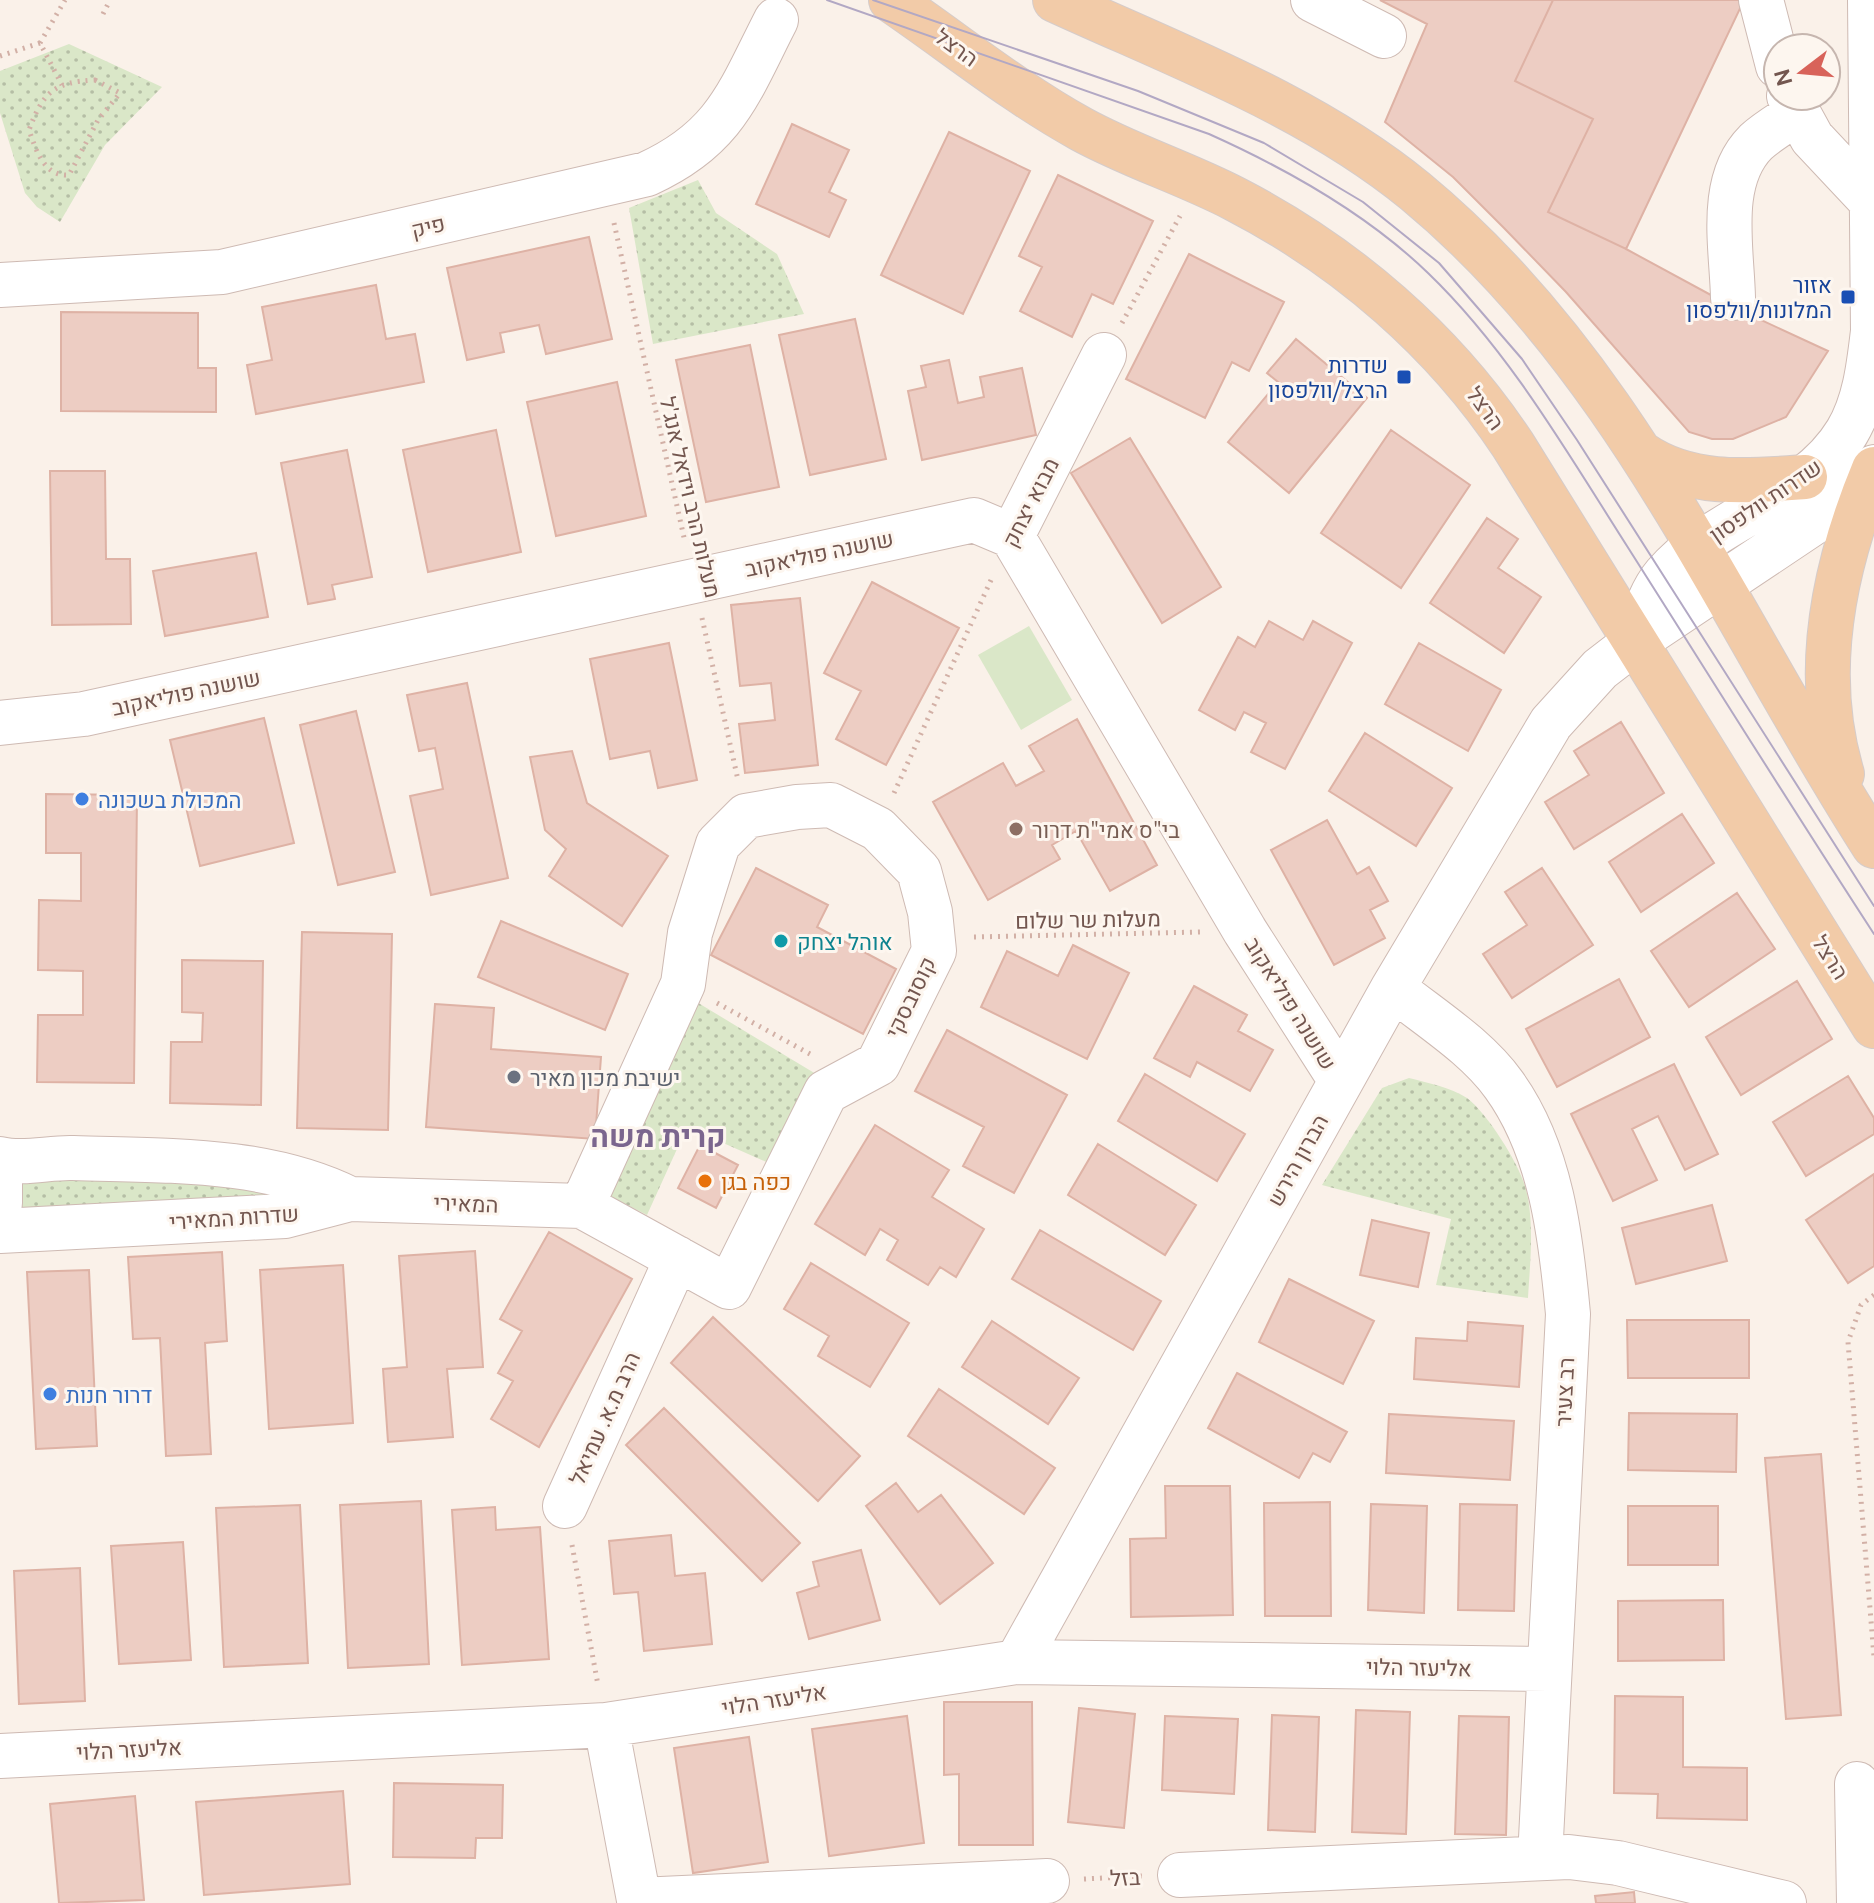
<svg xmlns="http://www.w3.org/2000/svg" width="1874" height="1903" font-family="Ubuntu,Heebo,sans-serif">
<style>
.grass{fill:url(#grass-dots)}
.pitch{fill:#dae7c8}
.building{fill:#edcdc3;stroke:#deb2a5;stroke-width:2}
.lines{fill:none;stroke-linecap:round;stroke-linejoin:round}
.minor-casing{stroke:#cebab3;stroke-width:46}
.major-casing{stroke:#d5ccca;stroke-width:46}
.path{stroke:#d2b0a6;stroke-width:5;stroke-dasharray:2 6;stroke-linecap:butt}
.minor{stroke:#fff;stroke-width:44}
.major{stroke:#f2cba8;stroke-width:44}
.tram{stroke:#b2a8c4;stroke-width:2}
.transit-dot{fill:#1a4fb4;stroke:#fdf6ef;stroke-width:3}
.shop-dot{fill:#3f7fe0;stroke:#fdf6ef;stroke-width:3}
.education-dot{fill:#8d6e63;stroke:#fdf6ef;stroke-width:3}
.culture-dot{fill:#0f9aa8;stroke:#fdf6ef;stroke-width:3}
.worship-dot{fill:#6b7280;stroke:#fdf6ef;stroke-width:3}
.food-dot{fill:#e8710a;stroke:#fdf6ef;stroke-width:3}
.labels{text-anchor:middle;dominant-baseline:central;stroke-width:6;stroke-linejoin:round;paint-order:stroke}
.street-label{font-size:22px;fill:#73564f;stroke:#fdf6ef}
.transit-label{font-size:22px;fill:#164399;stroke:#fdf6ef;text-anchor:end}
.shop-label{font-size:22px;fill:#366cbe;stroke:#fdf6ef;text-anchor:start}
.education-label{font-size:22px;fill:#785e54;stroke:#fdf6ef;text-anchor:start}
.culture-label{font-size:22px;fill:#0d838f;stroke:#fdf6ef;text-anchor:start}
.worship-label{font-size:22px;fill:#5b616d;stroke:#fdf6ef;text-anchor:start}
.food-label{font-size:22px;fill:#c56008;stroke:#fdf6ef;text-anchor:start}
.district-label{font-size:30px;font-weight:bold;fill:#7b668e;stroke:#fdf6ef}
</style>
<defs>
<pattern id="grass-dots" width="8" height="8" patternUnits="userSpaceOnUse" patternTransform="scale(2)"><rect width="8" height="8" fill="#dae7c8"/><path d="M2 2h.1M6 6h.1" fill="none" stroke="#b5bea5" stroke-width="1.8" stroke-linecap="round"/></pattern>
</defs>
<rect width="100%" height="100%" fill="#faf1e9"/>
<path class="grass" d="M69 44 162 87 105 145 60 222 37 207 25 193 0 113V71Z
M698 180 716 213 777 254 804 314 653 344 629 208Z
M690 998 816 1074 771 1164 687 1127 647 1215 605 1194Z
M1409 1078C1428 1083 1450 1087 1467 1098 1487 1113 1518 1162 1525 1186 1535 1220 1530 1263 1528 1298L1436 1285 1451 1219 1322 1185 1382 1088Z
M16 1175 227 1177 284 1190 280 1203 11 1211Z"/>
<path class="pitch" d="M1029 626 1072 700 1021 730 978 655Z"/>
<path class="building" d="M1380 0H1744L1626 249 1733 307 1828 351 1786 417 1733 439H1712L1689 432 1566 292 1504 228 1453 177 1385 122 1427 24Z
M1553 0H1744L1626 249 1548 212 1593 119 1515 81Z
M792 124 849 150 829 192 846 200 829 237 756 204Z
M949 132 1030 171 963 314 881 275Z
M1058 175 1153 221 1113 304 1092 294 1072 337 1020 311 1042 267 1019 256Z
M589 237 612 339 546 354 539 325 500 333 504 352 467 360 447 268Z
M1189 254 1284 302 1249 371 1232 362 1205 418 1126 379Z
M376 285 386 339 415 334 424 382 256 414 247 365 272 360 262 307Z
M61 312 198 313V368H216V412L61 411Z
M855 319 886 459 810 475 779 335Z
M1296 339 1367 398 1289 493 1228 442 1278 382 1267 373Z
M750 345 779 487 706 502 676 360Z
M949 360 958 403 984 397 980 377 1022 368 1036 435 922 460 908 391 926 387 921 366Z
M617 382 646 516 556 536 527 402Z
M496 430 521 552 428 572 403 450Z
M1391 430 1470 485 1401 588 1321 533Z
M1130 438 1221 587 1162 623 1071 473Z
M347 450 372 577 332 585 335 599 308 604 281 463Z
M50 471H105L106 559H130L131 624 52 625Z
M1487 518 1518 539 1498 568 1541 597 1504 653 1430 603Z
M256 553 268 617 165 636 153 571Z
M872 582 959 628 886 765 836 739 861 691 824 673Z
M800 598 818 765 745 773 739 724 775 720 771 683 740 686 731 605Z
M1269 621 1303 640 1313 621 1352 643 1285 769 1251 752 1266 723 1244 712 1235 730 1199 710 1238 637 1255 647Z
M669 643 697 780 658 788 650 751 610 759 590 659Z
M1419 643 1501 690 1468 751 1385 704Z
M467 683 508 878 431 895 410 796 443 789 435 748 419 751 407 695Z
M356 711 395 872 338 885 300 725Z
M264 718 294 843 200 866 170 740Z
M1077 719 1157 865 1110 891 1076 831 1052 845 1060 859 988 900 933 802 1003 763 1016 786 1044 771 1029 746Z
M1621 722 1664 793 1574 849 1545 802 1589 775 1574 751Z
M1365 733 1452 788 1416 846 1329 791Z
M572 751 587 803 668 856 622 926 549 876 566 849 545 830 530 757Z
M46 794 137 795 134 1083 37 1082 38 1015H83V971L38 970 39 900 81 901V853H46Z
M1682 814 1714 863 1641 912 1609 862Z
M1327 820 1357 874 1369 867 1388 901 1370 910 1385 938 1334 965 1271 850Z
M756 868 828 905 817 927 896 969 863 1034 711 955Z
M1542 868 1593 945 1512 998 1483 954 1527 925 1505 892Z
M1737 893 1775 949 1689 1007 1651 951Z
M501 921 628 974 605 1030 478 977Z
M302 932 392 934 388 1130 297 1128Z
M1073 945 1129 973 1087 1059 981 1007 1007 951 1058 976Z
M182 960 263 961 261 1105 170 1103 171 1042H202L203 1013 182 1012Z
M1619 979 1650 1037 1557 1087 1526 1029Z
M1797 981 1832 1039 1741 1095 1706 1037Z
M1194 986 1247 1015 1238 1031 1273 1050 1250 1091 1197 1062 1190 1077 1154 1058Z
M435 1004 494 1008 491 1049 601 1057 595 1139 426 1127Z
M947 1030 1067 1095 1014 1193 963 1166 984 1127 915 1091Z
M1674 1064 1718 1154 1685 1170 1658 1116 1632 1129 1657 1180 1613 1201 1571 1114Z
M1145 1074 1245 1134 1217 1181 1118 1121Z
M1848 1076 1874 1118V1134L1806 1176 1773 1122Z
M875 1125 949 1170 932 1197 984 1229 956 1277 940 1267 928 1285 887 1260 898 1240 880 1229 865 1255 815 1224Z
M1098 1144 1196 1205 1165 1255 1068 1195Z
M700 1145 738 1165 716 1208 678 1188Z
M1874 1174V1266L1848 1283 1806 1220Z
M1712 1205 1727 1261 1636 1284 1622 1228Z
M1372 1220 1429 1233 1418 1287 1360 1275Z
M1040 1230 1161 1301 1133 1350 1012 1279Z
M549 1232 632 1279 539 1447 491 1419 513 1381 498 1373 522 1331 500 1319Z
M475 1251 483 1367 447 1369 453 1437 388 1442 383 1369 407 1367 399 1256Z
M222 1252 227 1341 205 1343 211 1454 166 1456 160 1338 133 1339 128 1257Z
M811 1263 909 1323 870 1387 818 1356 829 1336 784 1309Z
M343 1265 353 1423 269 1429 260 1270Z
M89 1270 97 1446 36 1449 27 1272Z
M1289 1279 1374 1321 1343 1384 1259 1342Z
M713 1317 860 1456 818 1501 671 1363Z
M1627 1320H1749V1378H1628Z
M992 1321 1079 1378 1048 1424 962 1367Z
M1468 1322 1523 1326 1519 1387 1414 1379 1416 1338 1467 1341Z
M1237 1373 1347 1432 1330 1462 1313 1453 1299 1478 1208 1428Z
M939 1389 1055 1468 1024 1514 908 1436Z
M664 1408 800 1543 762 1581 626 1445Z
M1629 1413 1737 1414 1736 1472 1628 1470Z
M1389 1414 1514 1421 1510 1480 1386 1473Z
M1821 1454 1841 1715 1786 1719 1765 1458Z
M896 1483 918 1512 941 1495 993 1563 940 1604 866 1506Z
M1165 1486H1230L1233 1615 1131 1617 1130 1539 1166 1538Z
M421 1501 429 1664 348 1668 340 1505Z
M1330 1502 1331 1616H1265L1264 1503Z
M1371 1504 1427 1506 1424 1613 1368 1610Z
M1460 1504 1517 1505 1514 1611 1458 1610Z
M300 1505 308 1663 224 1667 216 1508Z
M1628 1506H1718V1565H1628Z
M495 1507 496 1530 540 1527 549 1659 462 1665 452 1510Z
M671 1535 675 1576 705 1573 712 1644 644 1651 638 1592 614 1594 609 1541Z
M183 1542 191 1660 119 1664 111 1546Z
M861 1550 880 1620 809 1639 797 1593 819 1586 813 1562Z
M80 1568 85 1701 19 1704 14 1571Z
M1723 1600 1724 1660 1618 1661V1601Z
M1615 1696 1683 1697V1767L1747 1768V1820L1657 1818 1658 1794 1614 1793Z
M944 1702H1032L1033 1845H959V1774L944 1775Z
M1079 1708 1135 1714 1124 1828 1068 1822Z
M1356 1710 1410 1712 1406 1834 1352 1832Z
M1272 1715 1319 1717 1315 1832 1268 1830Z
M907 1716 924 1843 829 1856 812 1729Z
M1165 1716 1238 1719 1234 1794 1162 1790Z
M1459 1716 1509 1717 1506 1835 1455 1834Z
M749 1737 768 1862 693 1873 674 1748Z
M394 1783 503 1785 502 1838H476L475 1858 393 1857Z
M343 1791 350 1884 204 1895 196 1802Z
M135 1796 144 1900 59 1903 50 1804Z
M1634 1892 1635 1903H1596L1595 1896Z"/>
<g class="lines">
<g class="minor-casing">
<path id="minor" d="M1313 0 1384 36
M1761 0 1778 66
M1789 96 1812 138 1873 203
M0 285 222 272 647 174C726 138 739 92 776 20
M1733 298C1732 248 1717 181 1756 142 1768 131 1784 122 1797 113
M1012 536 1104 355
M1635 642C1643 619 1649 594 1665 575 1716 516 1806 500 1847 432 1865 402 1869 365 1873 331L1870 0
M0 723 84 714 974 520 1012 536 1245 931 1341 1081
M1393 988C1430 1018 1476 1046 1504 1085 1551 1150 1561 1237 1568 1314L1540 1858
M0 1159C23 1165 50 1157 73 1158 165 1161 266 1157 350 1199
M0 1180V1203
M0 1231 285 1216 350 1199 582 1206 729 1287 826 1092 878 1064 934 951 930 912 919 871 878 829 831 805 797 807 746 816 718 844 690 933 683 984 582 1206
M565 1506 677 1258
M1017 1662 1393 988 1551 723 1600 669 1635 642 1828 513 1854 492 1874 467
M606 1725 639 1900 1047 1881
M0 1756 606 1725 1017 1662 1548 1669
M1857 1784 1859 1903
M1180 1875 1569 1857 1618 1863 1784 1903"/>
</g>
<g class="major-casing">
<path id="major" d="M891 0C954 43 1014 92 1081 129 1130 156 1185 173 1235 199 1347 257 1444 341 1513 445L1874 1026
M1055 0C1177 56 1310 105 1415 191 1627 366 1729 621 1874 846
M1642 454C1690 487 1749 481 1805 477
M1842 774C1811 671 1834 565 1874 469"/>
</g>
<path class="path" d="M103 14 110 0
M40 43 65 0
M0 56 40 43 62 85
M95 80 120 93 98 120 69 175C44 177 36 150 29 130 43 92 54 82 95 80Z
M614 223 685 542
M1122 323 1180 216
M702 618 738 780
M894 793 991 580
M974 937 1200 932
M717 1003 810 1054
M1874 1295 1861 1305 1848 1342 1874 1657
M572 1545 598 1685
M1084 1879 1142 1876"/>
<use href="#minor" class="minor"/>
<use href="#major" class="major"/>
<path class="tram" d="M827 0 1209 134C1287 169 1366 213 1428 273 1509 351 1567 452 1627 546 1709 675 1790 805 1874 934
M873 0 1138 91 1264 143 1363 202 1439 263 1522 359 1577 440 1874 906"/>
</g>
<g class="transit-dot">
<rect x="1840" y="289" width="16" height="16" rx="4"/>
<rect x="1396" y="369" width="16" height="16" rx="4"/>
</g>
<g class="shop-dot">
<circle cx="82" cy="799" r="8"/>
<circle cx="50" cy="1394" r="8"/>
</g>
<circle class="education-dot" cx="1016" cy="829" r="8"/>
<circle class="culture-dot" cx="781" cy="941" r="8"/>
<circle class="worship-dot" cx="514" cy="1077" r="8"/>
<circle class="food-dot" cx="705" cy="1181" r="8"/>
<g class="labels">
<g class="street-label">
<text transform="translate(957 47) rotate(36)">הרצל</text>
<text transform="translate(428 226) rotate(-13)">פיק</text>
<text transform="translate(1486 408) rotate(54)">הרצל</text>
<text transform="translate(691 497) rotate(77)">מעלות הרב וידאל אנג'ל</text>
<text transform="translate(1765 500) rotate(-34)">שדרות וולפסון</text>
<text transform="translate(1030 502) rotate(-63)">מבוא יצחק</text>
<text transform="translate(819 553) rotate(-12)">שושנה פוליאקוב</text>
<text transform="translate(186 692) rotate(-12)">שושנה פוליאקוב</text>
<text transform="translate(1088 919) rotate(-1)">מעלות שר שלום</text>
<text transform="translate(1831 957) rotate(58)">הרצל</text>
<text transform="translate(910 997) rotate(-64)">קוסובסקי</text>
<text transform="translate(1291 1003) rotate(58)">שושנה פוליאקוב</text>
<text transform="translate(1297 1160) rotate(-61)">הברון הירש</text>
<text transform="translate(466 1203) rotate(2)">המאירי</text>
<text transform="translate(234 1217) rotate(-4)">שדרות המאירי</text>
<text transform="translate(1564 1392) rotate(-87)">רב צעיר</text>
<text transform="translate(604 1418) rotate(-66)">הרב מ.א. עמיאל</text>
<text transform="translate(1419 1667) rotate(1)">אליעזר הלוי</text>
<text transform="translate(774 1699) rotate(-9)">אליעזר הלוי</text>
<text transform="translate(129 1749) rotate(-3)">אליעזר הלוי</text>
<text transform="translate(1125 1877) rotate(-3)">בזל</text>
</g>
<g class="transit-label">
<text x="1832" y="284">אזור<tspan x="1832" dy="25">המלונות/וולפסון</tspan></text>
<text x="1388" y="364">שדרות<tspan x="1388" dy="25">הרצל/וולפסון</tspan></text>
</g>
<g class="shop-label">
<text x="98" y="799">המכולת בשכונה</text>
<text x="66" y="1394">דרור חנות</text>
</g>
<g class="education-label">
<text x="1032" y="829">בי"ס אמי"ת דרור</text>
</g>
<g class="culture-label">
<text x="797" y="941">אוהל יצחק</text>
</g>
<g class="worship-label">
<text x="530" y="1077">ישיבת מכון מאיר</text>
</g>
<g class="food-label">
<text x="721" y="1181">כפה בגן</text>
</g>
<g class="district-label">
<text x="658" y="1136">קרית משה</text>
</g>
</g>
<g transform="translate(1802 72) rotate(254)"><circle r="38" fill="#fdf6ef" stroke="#c6b6af" stroke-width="2"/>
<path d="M0-6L14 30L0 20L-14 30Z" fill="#d8635a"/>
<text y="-12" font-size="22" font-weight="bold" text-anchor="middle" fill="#73564f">N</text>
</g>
</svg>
